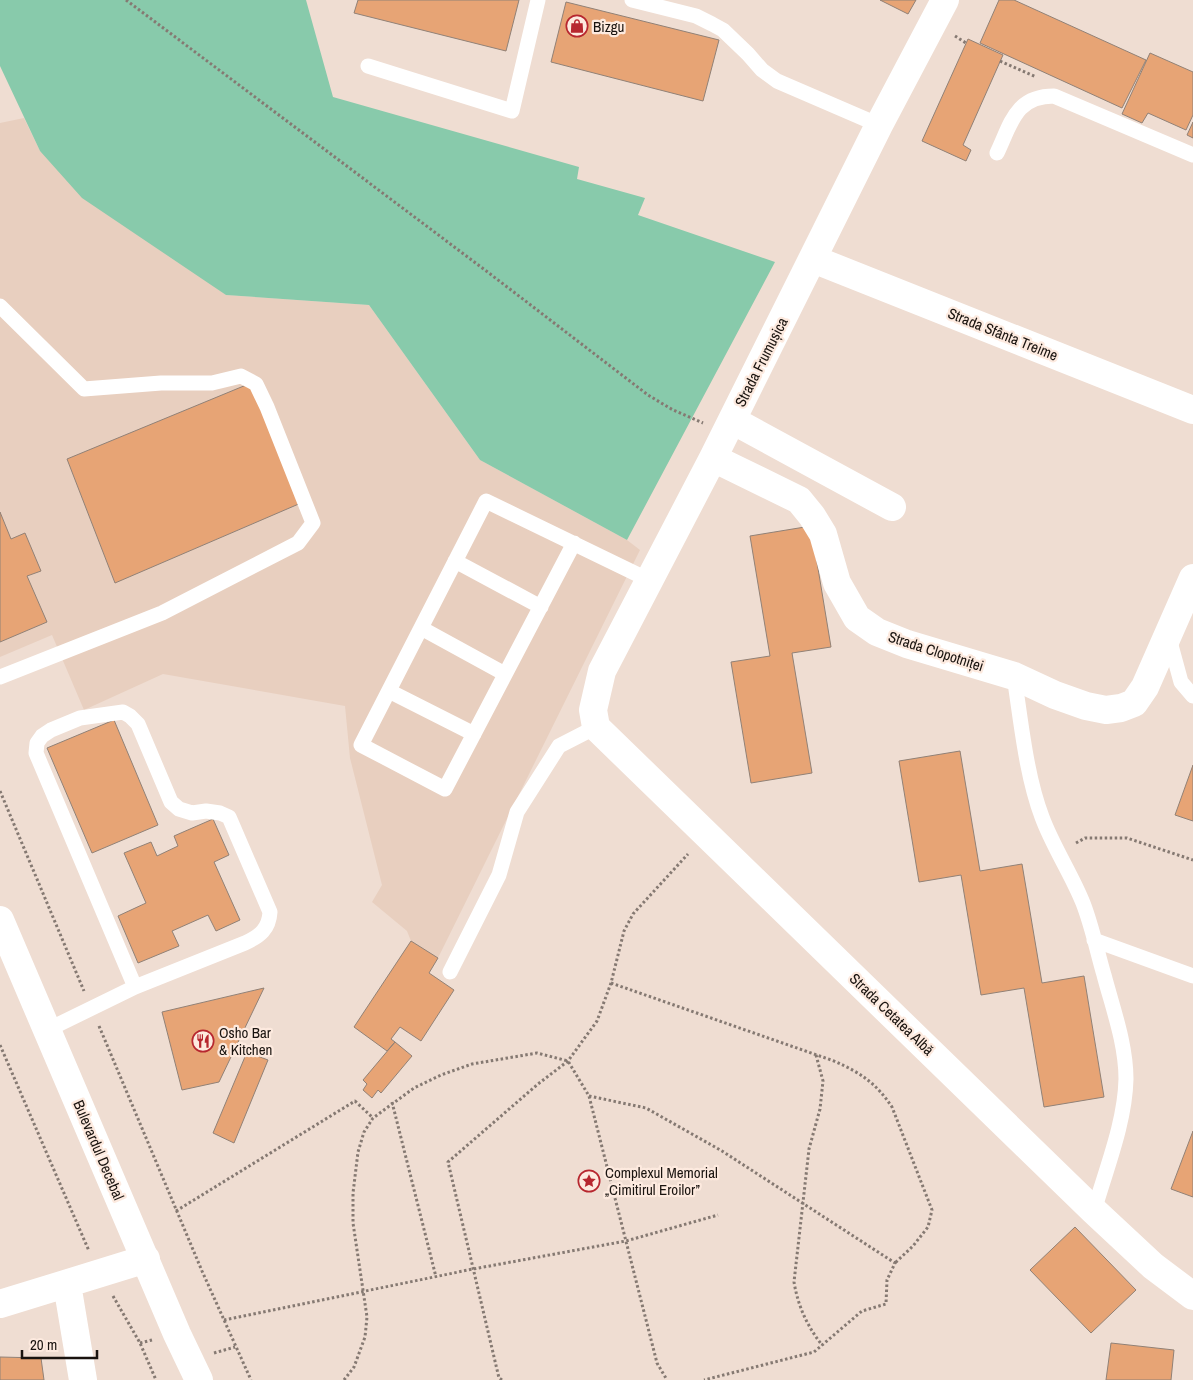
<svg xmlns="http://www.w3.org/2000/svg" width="1193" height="1380" font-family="'Archivo Narrow',sans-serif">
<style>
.built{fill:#e8cfbf}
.green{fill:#88caab}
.building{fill:#e7a475;stroke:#918176}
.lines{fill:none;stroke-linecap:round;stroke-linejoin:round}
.path{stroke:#857972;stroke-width:3;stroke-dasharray:2.5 2.5;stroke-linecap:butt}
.lane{stroke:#fff;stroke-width:15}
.street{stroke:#fff;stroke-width:28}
.primary{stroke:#fff;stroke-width:28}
.labels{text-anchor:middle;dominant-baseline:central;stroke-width:4.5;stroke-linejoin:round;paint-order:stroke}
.poi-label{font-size:15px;fill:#19130f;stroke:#fdeadf;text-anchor:start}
.street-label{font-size:15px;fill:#19130f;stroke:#fdeadf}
</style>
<rect width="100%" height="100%" fill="#efddd2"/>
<path class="built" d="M24 118 40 151 226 295 369 305 480 460 627 540 640 550 438 958 411 941 407 931 372 902 382 885 350 758 345 706 163 674 84 710 52 635 0 657V123Z"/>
<path class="green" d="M0 0H306L333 97 579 167 577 179 645 198 638 215 775 262 627 540 480 460 369 305 226 295 82 198 40 151 0 66Z"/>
<path class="building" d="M358 0H519L506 51 354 13Z
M880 0H916L908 14Z
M999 0H1014L1146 60 1122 108 980 43Z
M566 2 719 40 703 101 551 62Z
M968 39 1003 55 963 145 971 150 966 161 922 141Z
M1150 53 1193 72V115L1186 130 1148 113 1142 123 1122 114Z
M1193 122V138L1187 135Z
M251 383 301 503 115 583 67 459Z
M0 512 11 539 25 533 41 571 27 576 47 622 0 642Z
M811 526 831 647 792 653 812 773 751 783 731 662 770 656 750 536Z
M114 720 158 825 92 853 47 748Z
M960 751 980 871 1022 864 1042 983 1084 976 1104 1097 1044 1107 1024 988 981 995 961 875 919 882 899 761Z
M1193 765V821L1175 815Z
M213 819 229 855 214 862 240 920 216 931 208 915 172 931 179 946 138 963 118 916 146 903 124 853 151 842 157 856 178 846 174 836Z
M411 941 438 958 429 973 454 990 421 1041 400 1027 391 1039 395 1042 387 1051 354 1027Z
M264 988 219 1082 182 1090 162 1012Z
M395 1042 412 1056 381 1093 378 1090 372 1098 363 1090 367 1084 363 1080Z
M247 1052 268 1060 234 1143 213 1133Z
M1193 1131V1197L1171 1189Z
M1075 1227 1136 1290 1091 1333 1030 1270Z
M1111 1343 1174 1350 1171 1380H1106Z
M0 1357 41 1358 44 1380H0Z"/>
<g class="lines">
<path class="path" d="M126 0 485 270 648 395 673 410 703 423
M955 36 966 43
M1000 61 1036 77
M0 791 84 991
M1076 843 1085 838H1127L1193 860
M611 983 834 1061C861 1073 876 1083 892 1107L932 1210 928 1227 913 1246 895 1263
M99 1026 202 1271 251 1380
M0 1045 89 1251
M816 1055 823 1081 820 1109 809 1149 794 1282C798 1306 807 1326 822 1345
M589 1096 646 1108 722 1151 895 1263 887 1280 886 1304 862 1311 814 1352 704 1380
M392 1102 436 1277
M176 1211 355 1101 373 1118
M113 1296 140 1343 156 1380
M224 1320 473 1269 626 1241 718 1215
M140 1343 152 1340
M214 1353 235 1347
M344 1380 354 1367 365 1337 367 1317 353 1223V1193L358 1152 364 1132 373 1118 414 1088 441 1075 472 1064 537 1053 568 1061 589 1096 657 1363 667 1380
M502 1380 499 1378 448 1162 538 1084 568 1061 597 1021 611 983 624 931 633 914 688 854"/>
<path class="lane" d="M632 0 696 16 712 24 723 30 748 54 762 70 777 81 879 125
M368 66 512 111 538 0
M997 153C1011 124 1015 96 1054 96L1193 155
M0 306 84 389 161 383H212L241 376 256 384 267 407 313 523 298 543 162 613 0 677
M574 543 445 789 361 745 486 501 649 580
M455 561 541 607
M421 628 505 674
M1169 638 1181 682 1193 696
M1014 676C1021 721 1026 775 1042 817 1053 847 1071 873 1083 903 1092 926 1097 951 1104 975 1113 1009 1126 1044 1126 1079 1125 1123 1106 1169 1094 1211
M389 691 474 734
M1094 940 1193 976
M450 972 499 875 517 812 559 746 596 727
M47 1030 135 987 245 943C260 936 269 929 270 912L229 817 220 813 206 811 192 813 179 809 171 802 138 724 130 716 123 712 80 718 51 730 42 736 37 743 36 753 135 987"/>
<path class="street" d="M945 0 879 125 713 458 602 671 593 710 596 727 1094 1211 1153 1266 1193 1296
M813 259 1193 410
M732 420 892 507
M713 458 799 500 812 516 823 534 837 583 857 618 877 632 907 644 1014 676 1055 695 1086 706 1106 710 1121 708 1134 703 1145 687 1193 578
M67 1284 83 1380
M0 1304 146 1259"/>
<path class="primary" d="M0 920 177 1334 199 1380"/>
</g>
<defs>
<g id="shop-ring" transform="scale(1.125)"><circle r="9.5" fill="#fdeadf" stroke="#b7272f" stroke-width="1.5"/><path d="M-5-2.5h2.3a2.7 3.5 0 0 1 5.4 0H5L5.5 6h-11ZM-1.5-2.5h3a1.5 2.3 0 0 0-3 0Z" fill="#b7272f"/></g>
<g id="restaurant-ring" transform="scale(1.125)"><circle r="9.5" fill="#fdeadf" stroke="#b7272f" stroke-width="1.5"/><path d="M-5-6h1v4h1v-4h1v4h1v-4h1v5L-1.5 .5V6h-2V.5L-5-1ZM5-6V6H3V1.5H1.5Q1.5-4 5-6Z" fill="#b7272f"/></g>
<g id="sight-ring" transform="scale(1.125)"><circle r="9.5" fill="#fdeadf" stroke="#b7272f" stroke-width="1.5"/><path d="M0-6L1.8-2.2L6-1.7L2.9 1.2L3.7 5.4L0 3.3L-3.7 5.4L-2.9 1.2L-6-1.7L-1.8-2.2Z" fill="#b7272f"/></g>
</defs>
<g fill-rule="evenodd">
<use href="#shop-ring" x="577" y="26"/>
<use href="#restaurant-ring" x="203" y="1041"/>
<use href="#sight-ring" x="589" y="1181"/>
</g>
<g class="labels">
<g class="poi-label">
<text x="593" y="26">Bizgu</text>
<text x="219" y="1032">Osho Bar<tspan x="219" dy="17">&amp; Kitchen</tspan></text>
<text x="605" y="1172">Complexul Memorial<tspan x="605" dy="17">„Cimitirul Eroilor”</tspan></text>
</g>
<g class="street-label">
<text transform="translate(1003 334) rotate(22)">Strada Sfânta Treime</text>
<text transform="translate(761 362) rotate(-63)">Strada Frumușica</text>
<text transform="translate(936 651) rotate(18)">Strada Clopotniței</text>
<text transform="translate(892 1014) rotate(44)">Strada Cetatea Albă</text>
<text transform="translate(99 1150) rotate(67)">Bulevardul Decebal</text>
</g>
</g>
<path d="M22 1350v8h75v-8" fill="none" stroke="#19130f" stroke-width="2.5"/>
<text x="30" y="1350" font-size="15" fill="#19130f" stroke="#fdeadf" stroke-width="4" paint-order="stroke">20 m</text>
</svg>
